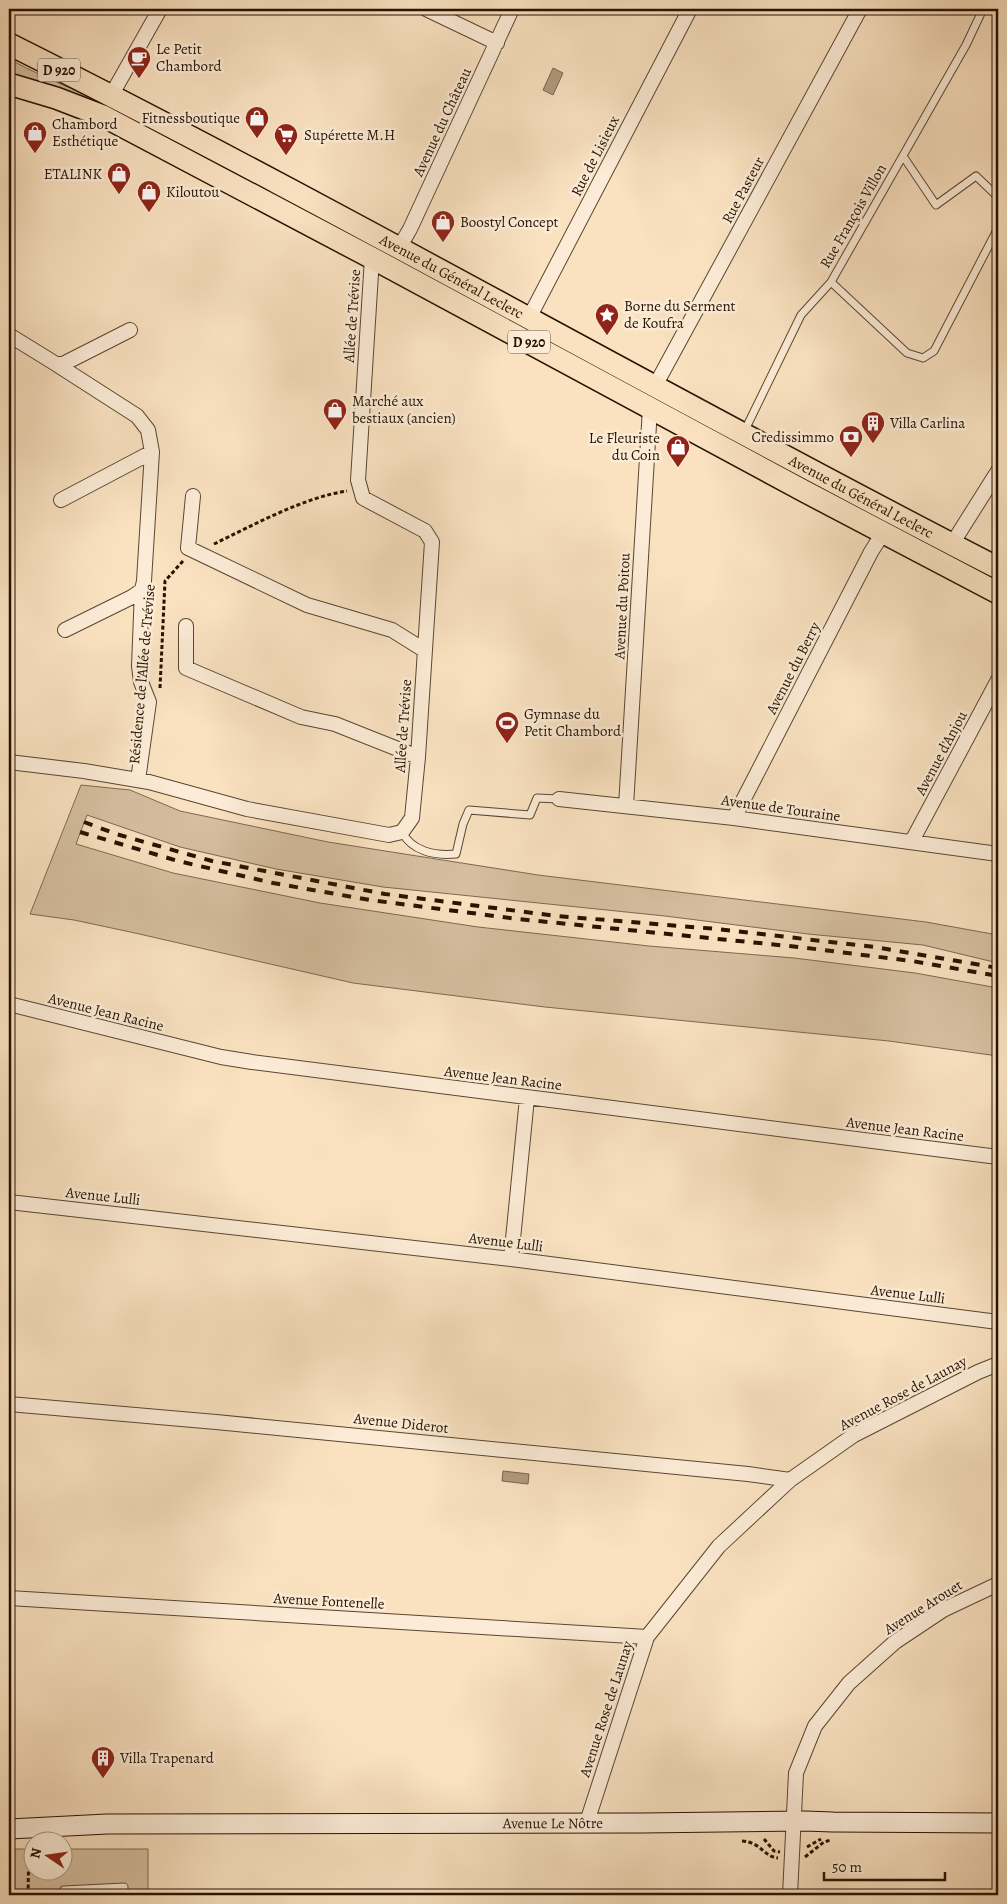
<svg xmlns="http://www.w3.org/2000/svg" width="1007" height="1904" font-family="Alegreya,serif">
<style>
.green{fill:#d6bfa0;stroke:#7e6850}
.water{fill:#b29b7f;stroke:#7a644c}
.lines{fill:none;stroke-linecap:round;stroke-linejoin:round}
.service-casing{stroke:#5a4630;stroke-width:9}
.minor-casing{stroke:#5a4630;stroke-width:16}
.secondary-casing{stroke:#251200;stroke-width:21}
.primary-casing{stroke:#251200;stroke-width:24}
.path{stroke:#251200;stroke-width:3;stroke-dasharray:4 2.5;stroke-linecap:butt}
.service{stroke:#fcecd7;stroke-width:7}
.minor{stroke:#fcecd7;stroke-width:14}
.secondary{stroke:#fcecd7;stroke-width:19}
.primary{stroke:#fae2c1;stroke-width:21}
.rail{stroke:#251200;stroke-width:4;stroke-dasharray:9 9;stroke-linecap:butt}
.labels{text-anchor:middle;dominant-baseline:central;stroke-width:5;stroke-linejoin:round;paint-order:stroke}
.shield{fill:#fcecd7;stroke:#665340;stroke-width:1}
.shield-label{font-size:14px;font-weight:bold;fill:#251200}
.poi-label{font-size:15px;fill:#251200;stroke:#fcecd7;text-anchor:start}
.street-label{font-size:15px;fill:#251200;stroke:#fcecd7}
</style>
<rect width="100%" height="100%" fill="#fae2c1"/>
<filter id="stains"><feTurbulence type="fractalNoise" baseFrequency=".004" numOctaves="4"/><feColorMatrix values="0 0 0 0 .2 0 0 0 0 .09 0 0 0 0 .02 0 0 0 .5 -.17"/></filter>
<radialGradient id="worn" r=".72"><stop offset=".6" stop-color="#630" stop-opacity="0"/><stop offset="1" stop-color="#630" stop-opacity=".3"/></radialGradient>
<path class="green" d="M9 59C53 83 100 99 144 122L141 127 9 77Z
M81 785 130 790 180 811 328 842 538 875 926 922 998 935V963L923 945 808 934 665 916 383 887 276 869 180 847 87 815 76 844 173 873 320 903 478 927 649 946 794 958 915 973 998 988V1056L889 1041 545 1007 353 983 135 933 74 920 30 914Z
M9 1849H32V1872H62L63 1849H148V1895H9Z"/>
<path class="water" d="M553 68 563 73 553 95 543 90Z
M503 1471 529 1474 528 1484 502 1481Z"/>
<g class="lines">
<g class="service-casing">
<path id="service" d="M903 156 936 205 976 176 998 197
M831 282 907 353 923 358 934 351 998 228
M744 432 801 315 831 282 966 45 983 9
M402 832C412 851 434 856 456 854L463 824 469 810 530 815 537 798 559 799
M64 1895V1890L124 1887V1895"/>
</g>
<g class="minor-casing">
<path id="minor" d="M426 9 497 43
M110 95 116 87 160 9
M399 248 410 229 512 9
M529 318 690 9
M9 335 56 364H63L130 330
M56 364 137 416 148 430 152 452 61 500
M655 386 860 9
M193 496 188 548 307 605 392 630 424 650
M952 544 998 471
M186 626V668L301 717 335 724 418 757
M65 630 132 597 142 590 144 581 152 452
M9 762 84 771 149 782 247 809 389 835 402 832 412 818 418 757 432 542 425 531 363 498 358 480 372 258
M138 780 149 702 141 682 139 666 142 590
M559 799 734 818 998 854
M626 806 650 408
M734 818 871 552 883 533
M912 841 998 680
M9 1004 221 1057 252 1062 998 1157
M9 1202 511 1259 998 1322
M511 1259 527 1098
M9 1404 216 1422 748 1474 790 1480
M9 1598 647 1637
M587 1822 647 1637 719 1546 790 1480 854 1435 978 1372 998 1364
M790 1895 796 1773 815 1726 849 1683 895 1642 943 1610 998 1584"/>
</g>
<g class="secondary-casing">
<g id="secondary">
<path id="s1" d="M9 1829 107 1824 642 1823 804 1821 833 1822 998 1823"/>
</g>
</g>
<g class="primary-casing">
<g id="primary">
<path id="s2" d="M9 44C343 211 666 398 998 568"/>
<path d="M9 84 56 98 103 116 372 258 804 491 998 593"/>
</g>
</g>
<path class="path" d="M214 544C253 525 305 497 347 491
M160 688 165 581 183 561
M764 1839 774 1851 780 1852
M742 1841C761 1842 764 1857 778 1858
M807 1847 821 1839
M805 1857 824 1842 831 1840
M28 1895 29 1843"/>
<use href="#service" class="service"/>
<use href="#minor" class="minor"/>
<use href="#secondary" class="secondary"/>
<use href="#primary" class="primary"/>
<path class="rail" d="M84 822 116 834 212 861 385 894 557 916 717 929 875 947 998 968
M80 832 178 861 273 883 370 900 518 919 799 947 912 961 998 976"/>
</g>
<defs>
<g id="cafe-pin" transform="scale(1.25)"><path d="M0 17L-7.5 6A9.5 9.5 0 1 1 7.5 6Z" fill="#8f2418" stroke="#fcecd7"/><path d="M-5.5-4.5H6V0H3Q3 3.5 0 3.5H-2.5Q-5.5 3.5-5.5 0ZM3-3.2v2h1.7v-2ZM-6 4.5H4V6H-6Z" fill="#fff"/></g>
<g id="shop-pin" transform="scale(1.25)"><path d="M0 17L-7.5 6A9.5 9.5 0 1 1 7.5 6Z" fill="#8f2418" stroke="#fcecd7"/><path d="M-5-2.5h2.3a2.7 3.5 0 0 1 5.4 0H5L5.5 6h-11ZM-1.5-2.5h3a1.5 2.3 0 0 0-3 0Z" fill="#fff"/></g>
<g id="supermarket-pin" transform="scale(1.25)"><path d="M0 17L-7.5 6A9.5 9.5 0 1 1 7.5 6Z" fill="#8f2418" stroke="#fcecd7"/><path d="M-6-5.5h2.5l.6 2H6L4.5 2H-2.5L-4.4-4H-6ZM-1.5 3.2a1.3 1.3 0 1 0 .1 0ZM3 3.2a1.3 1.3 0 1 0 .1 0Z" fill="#fff"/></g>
<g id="sight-pin" transform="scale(1.25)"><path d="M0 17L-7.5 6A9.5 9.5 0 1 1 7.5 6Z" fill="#8f2418" stroke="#fcecd7"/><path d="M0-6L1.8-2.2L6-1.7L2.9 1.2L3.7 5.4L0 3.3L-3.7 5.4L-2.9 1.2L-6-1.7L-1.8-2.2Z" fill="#fff"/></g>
<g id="building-pin" transform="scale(1.25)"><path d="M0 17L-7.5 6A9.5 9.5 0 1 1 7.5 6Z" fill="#8f2418" stroke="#fcecd7"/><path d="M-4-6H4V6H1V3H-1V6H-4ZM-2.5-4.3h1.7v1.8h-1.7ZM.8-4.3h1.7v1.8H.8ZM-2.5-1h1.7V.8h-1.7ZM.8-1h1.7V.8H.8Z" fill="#fff"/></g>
<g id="bank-pin" transform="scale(1.25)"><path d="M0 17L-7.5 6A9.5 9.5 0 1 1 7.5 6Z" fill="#8f2418" stroke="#fcecd7"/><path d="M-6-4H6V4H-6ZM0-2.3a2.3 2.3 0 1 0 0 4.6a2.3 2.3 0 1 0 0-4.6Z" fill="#fff"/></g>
<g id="stadium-pin" transform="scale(1.25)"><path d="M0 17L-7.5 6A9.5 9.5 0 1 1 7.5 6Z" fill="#8f2418" stroke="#fcecd7"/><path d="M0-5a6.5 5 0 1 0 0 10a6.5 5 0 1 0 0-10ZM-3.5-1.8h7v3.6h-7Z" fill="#fff"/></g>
</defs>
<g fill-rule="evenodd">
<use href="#cafe-pin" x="139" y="58"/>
<use href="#shop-pin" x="257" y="118"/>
<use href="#shop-pin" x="35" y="133"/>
<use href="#supermarket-pin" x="286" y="135"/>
<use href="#shop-pin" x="119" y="174"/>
<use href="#shop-pin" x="149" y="192"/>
<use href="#shop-pin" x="443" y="222"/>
<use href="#sight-pin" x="607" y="315"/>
<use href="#shop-pin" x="335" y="410"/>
<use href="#building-pin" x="873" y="423"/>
<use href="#bank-pin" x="851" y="437"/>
<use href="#shop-pin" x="678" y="447"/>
<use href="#stadium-pin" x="507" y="723"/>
<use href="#building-pin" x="103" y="1758"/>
</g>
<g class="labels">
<g class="shield">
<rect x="38" y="58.5" width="42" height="23" rx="4"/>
<rect x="508" y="330.5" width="42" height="23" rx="4"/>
</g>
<g class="shield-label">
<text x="59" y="70">D 920</text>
<text x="529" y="342">D 920</text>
</g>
<g class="poi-label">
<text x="156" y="49">Le Petit<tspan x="156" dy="17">Chambord</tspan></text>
<text x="240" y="118" text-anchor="end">Fitnessboutique</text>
<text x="52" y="124">Chambord<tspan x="52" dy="17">Esthétique</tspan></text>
<text x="304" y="135">Supérette M.H</text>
<text x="102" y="174" text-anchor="end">ETALINK</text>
<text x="166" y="192">Kiloutou</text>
<text x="460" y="222">Boostyl Concept</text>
<text x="624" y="306">Borne du Serment<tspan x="624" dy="17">de Koufra</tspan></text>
<text x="352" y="401">Marché aux<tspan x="352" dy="17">bestiaux (ancien)</tspan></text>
<text x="890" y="423">Villa Carlina</text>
<text x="834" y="437" text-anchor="end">Credissimmo</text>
<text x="660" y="438" text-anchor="end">Le Fleuriste<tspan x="660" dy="17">du Coin</tspan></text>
<text x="524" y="714">Gymnase du<tspan x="524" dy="17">Petit Chambord</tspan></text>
<text x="120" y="1758">Villa Trapenard</text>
</g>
<g class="street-label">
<text transform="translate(442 122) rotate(-65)">Avenue du Château</text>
<text transform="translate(595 156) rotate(-63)">Rue de Lisieux</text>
<text transform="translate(743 190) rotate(-62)">Rue Pasteur</text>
<text transform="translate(853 216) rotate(-60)">Rue François Villon</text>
<text stroke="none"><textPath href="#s2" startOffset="500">Avenue du Général Leclerc</textPath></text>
<text transform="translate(352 316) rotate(-86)">Allée de Trévise</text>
<text stroke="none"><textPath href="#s2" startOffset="965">Avenue du Général Leclerc</textPath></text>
<text transform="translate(622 606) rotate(-87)">Avenue du Poitou</text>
<text transform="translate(793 668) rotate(-63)">Avenue du Berry</text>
<text transform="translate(142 674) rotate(-85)">Résidence de l'Allée de Trévise</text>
<text transform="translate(403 726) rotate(-86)">Allée de Trévise</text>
<text transform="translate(941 753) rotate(-62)">Avenue d'Anjou</text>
<text transform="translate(781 808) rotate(8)">Avenue de Touraine</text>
<text transform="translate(106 1012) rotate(14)">Avenue Jean Racine</text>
<text transform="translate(503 1078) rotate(7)">Avenue Jean Racine</text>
<text transform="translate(905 1129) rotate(7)">Avenue Jean Racine</text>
<text transform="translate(103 1196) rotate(6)">Avenue Lulli</text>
<text transform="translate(506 1242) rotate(7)">Avenue Lulli</text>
<text transform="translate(908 1294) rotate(7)">Avenue Lulli</text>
<text transform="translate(903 1393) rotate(-28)">Avenue Rose de Launay</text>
<text transform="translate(401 1423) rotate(6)">Avenue Diderot</text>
<text transform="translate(329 1601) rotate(3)">Avenue Fontenelle</text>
<text transform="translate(923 1607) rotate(-32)">Avenue Arouet</text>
<text transform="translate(606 1709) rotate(-72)">Avenue Rose de Launay</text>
<text stroke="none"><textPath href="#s1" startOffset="544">Avenue Le Nôtre</textPath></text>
</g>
</g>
<rect width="1007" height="1904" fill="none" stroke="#fae2c1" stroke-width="30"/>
<rect x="10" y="10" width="987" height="1884" fill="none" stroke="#251200" stroke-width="2.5"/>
<rect x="15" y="15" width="977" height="1874" fill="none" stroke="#251200"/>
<g transform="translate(48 1856) rotate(283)"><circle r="24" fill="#fcecd7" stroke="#a69581"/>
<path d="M0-4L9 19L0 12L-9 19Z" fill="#8f2418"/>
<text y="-8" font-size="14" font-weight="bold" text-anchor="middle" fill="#251200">N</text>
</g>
<path d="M824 1872v8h121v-8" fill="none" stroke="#251200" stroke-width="2.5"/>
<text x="832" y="1872" font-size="15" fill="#251200" stroke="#fcecd7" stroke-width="4" paint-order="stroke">50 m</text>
<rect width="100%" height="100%" filter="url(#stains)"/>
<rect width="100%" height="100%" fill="url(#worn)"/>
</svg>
